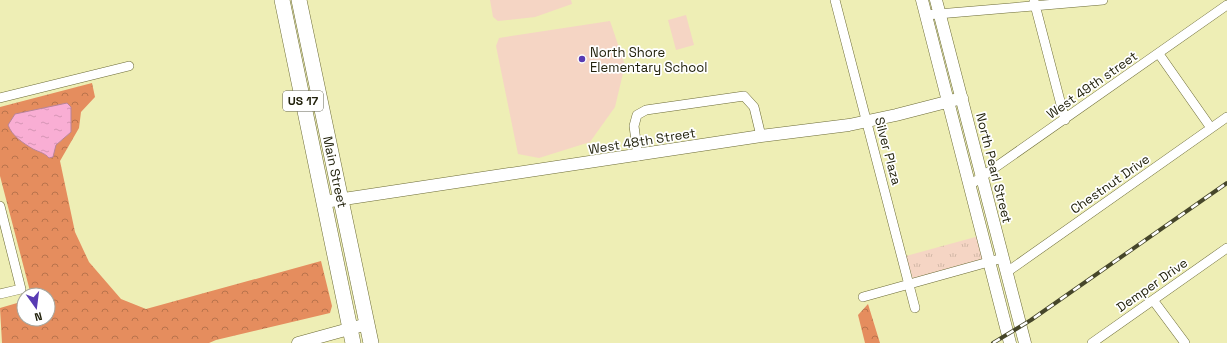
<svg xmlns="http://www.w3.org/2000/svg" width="1227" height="343" font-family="'Space Grotesk',sans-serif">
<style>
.green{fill:#f5d5c4}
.forest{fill:url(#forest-crowns);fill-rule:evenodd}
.park{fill:url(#park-tufts)}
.water{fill:url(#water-ripples);stroke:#b88498}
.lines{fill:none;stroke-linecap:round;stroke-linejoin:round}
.minor-casing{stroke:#6c6b36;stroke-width:10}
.tertiary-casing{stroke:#6c6b36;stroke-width:13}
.primary-casing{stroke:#6c6b36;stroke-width:16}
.minor{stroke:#fff;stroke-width:9}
.tertiary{stroke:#fff;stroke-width:12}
.primary{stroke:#fff;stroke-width:15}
.rail-casing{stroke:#46462a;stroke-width:4}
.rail{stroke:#fff;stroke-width:2.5;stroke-dasharray:8;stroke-linecap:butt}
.poi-dot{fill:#583bb3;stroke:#fff;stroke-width:1.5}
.labels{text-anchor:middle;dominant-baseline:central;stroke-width:3.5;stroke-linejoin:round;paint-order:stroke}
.shield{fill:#fff;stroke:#646454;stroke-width:1}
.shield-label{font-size:12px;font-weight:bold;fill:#21210b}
.poi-label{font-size:13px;fill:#21210b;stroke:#fff;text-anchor:start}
.street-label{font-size:13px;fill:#21210b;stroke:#fff}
</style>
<defs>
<pattern id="forest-crowns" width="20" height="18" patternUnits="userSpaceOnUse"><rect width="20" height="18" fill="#e58d5e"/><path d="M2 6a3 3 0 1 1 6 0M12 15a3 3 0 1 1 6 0" fill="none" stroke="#b9734c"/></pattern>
<pattern id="park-tufts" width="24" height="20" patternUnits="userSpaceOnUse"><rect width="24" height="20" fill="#f5d5c4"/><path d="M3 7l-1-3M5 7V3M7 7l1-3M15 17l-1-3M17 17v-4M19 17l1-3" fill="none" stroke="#d2b7a7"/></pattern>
<pattern id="water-ripples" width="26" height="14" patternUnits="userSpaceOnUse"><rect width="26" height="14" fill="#f9aed4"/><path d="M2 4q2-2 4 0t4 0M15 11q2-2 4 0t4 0" fill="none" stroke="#d595b5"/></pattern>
</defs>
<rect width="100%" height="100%" fill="#eeeeb5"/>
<path class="green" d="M490 0H571L572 4 535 17 498 21 493 17Z
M686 15 694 45 676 50 668 20Z
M610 21 625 65 615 107 590 142 539 158 518 154 496 46 499 38Z"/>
<path class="forest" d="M92 83 95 97 81 112 79 128 60 161 75 232 89 262 121 299 146 309 321 261 332 306 330 313 216 340 209 343H2L0 308 24 301V319H48V295H31L0 176V107ZM71 107V132L56 145 49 158 47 155Z
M868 304 880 343H865L858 315Z"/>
<path class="park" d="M979 236 985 259 913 280 906 256Z"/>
<path class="water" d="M67 103 71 107V132L56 145 53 157 49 158C45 153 39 152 33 149 23 143 12 136 8 125L15 114Z"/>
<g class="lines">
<g class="minor-casing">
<path id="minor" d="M835 0 915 308
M1034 1 1065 120
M926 15 1103 0
M1159 54 1211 128
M0 98 129 66
M638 156 634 126 637 115 646 110 744 96 754 107 761 136
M970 185 1227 5
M0 206 21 289 0 294
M1007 272 1227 117
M863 297 1003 258
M1153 300 1185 343
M1092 343 1227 248"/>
</g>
<g class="tertiary-casing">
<path id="tertiary" d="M922 0 1010 343
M936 0 1025 343
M324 202 761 136 849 125 896 115 962 98
M298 343 367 324"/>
</g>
<g class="primary-casing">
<path id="primary" d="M282 0 353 343
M299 0 371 343"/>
</g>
<use href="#minor" class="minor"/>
<use href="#tertiary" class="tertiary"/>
<use href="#primary" class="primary"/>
<g class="rail-casing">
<path id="rail" d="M993 343 1031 320 1227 183"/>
</g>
<use href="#rail" class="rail"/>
</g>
<circle class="poi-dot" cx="582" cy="59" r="4"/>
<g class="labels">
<rect class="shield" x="283" y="91" width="40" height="20" rx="3"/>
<g class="shield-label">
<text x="303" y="101">US 17</text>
</g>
<g class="poi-label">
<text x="590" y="52">North Shore<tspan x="590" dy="15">Elementary School</tspan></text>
</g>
<g class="street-label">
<text transform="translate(1092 85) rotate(-35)">West 49th street</text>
<text transform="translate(642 141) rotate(-9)">West 48th Street</text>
<text transform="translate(888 151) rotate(75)">Silver Plaza</text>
<text transform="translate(994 168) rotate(76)">North Pearl Street</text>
<text transform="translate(335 172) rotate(78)">Main Street</text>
<text transform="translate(1110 184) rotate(-35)">Chestnut Drive</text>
<text transform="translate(1152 285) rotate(-35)">Demper Drive</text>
</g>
</g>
<g transform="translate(36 307) rotate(166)"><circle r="19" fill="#ffffff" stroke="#a6a69d"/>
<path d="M0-3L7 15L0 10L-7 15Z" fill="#583bb3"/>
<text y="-6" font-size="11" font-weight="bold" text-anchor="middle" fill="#21210b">N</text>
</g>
</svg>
